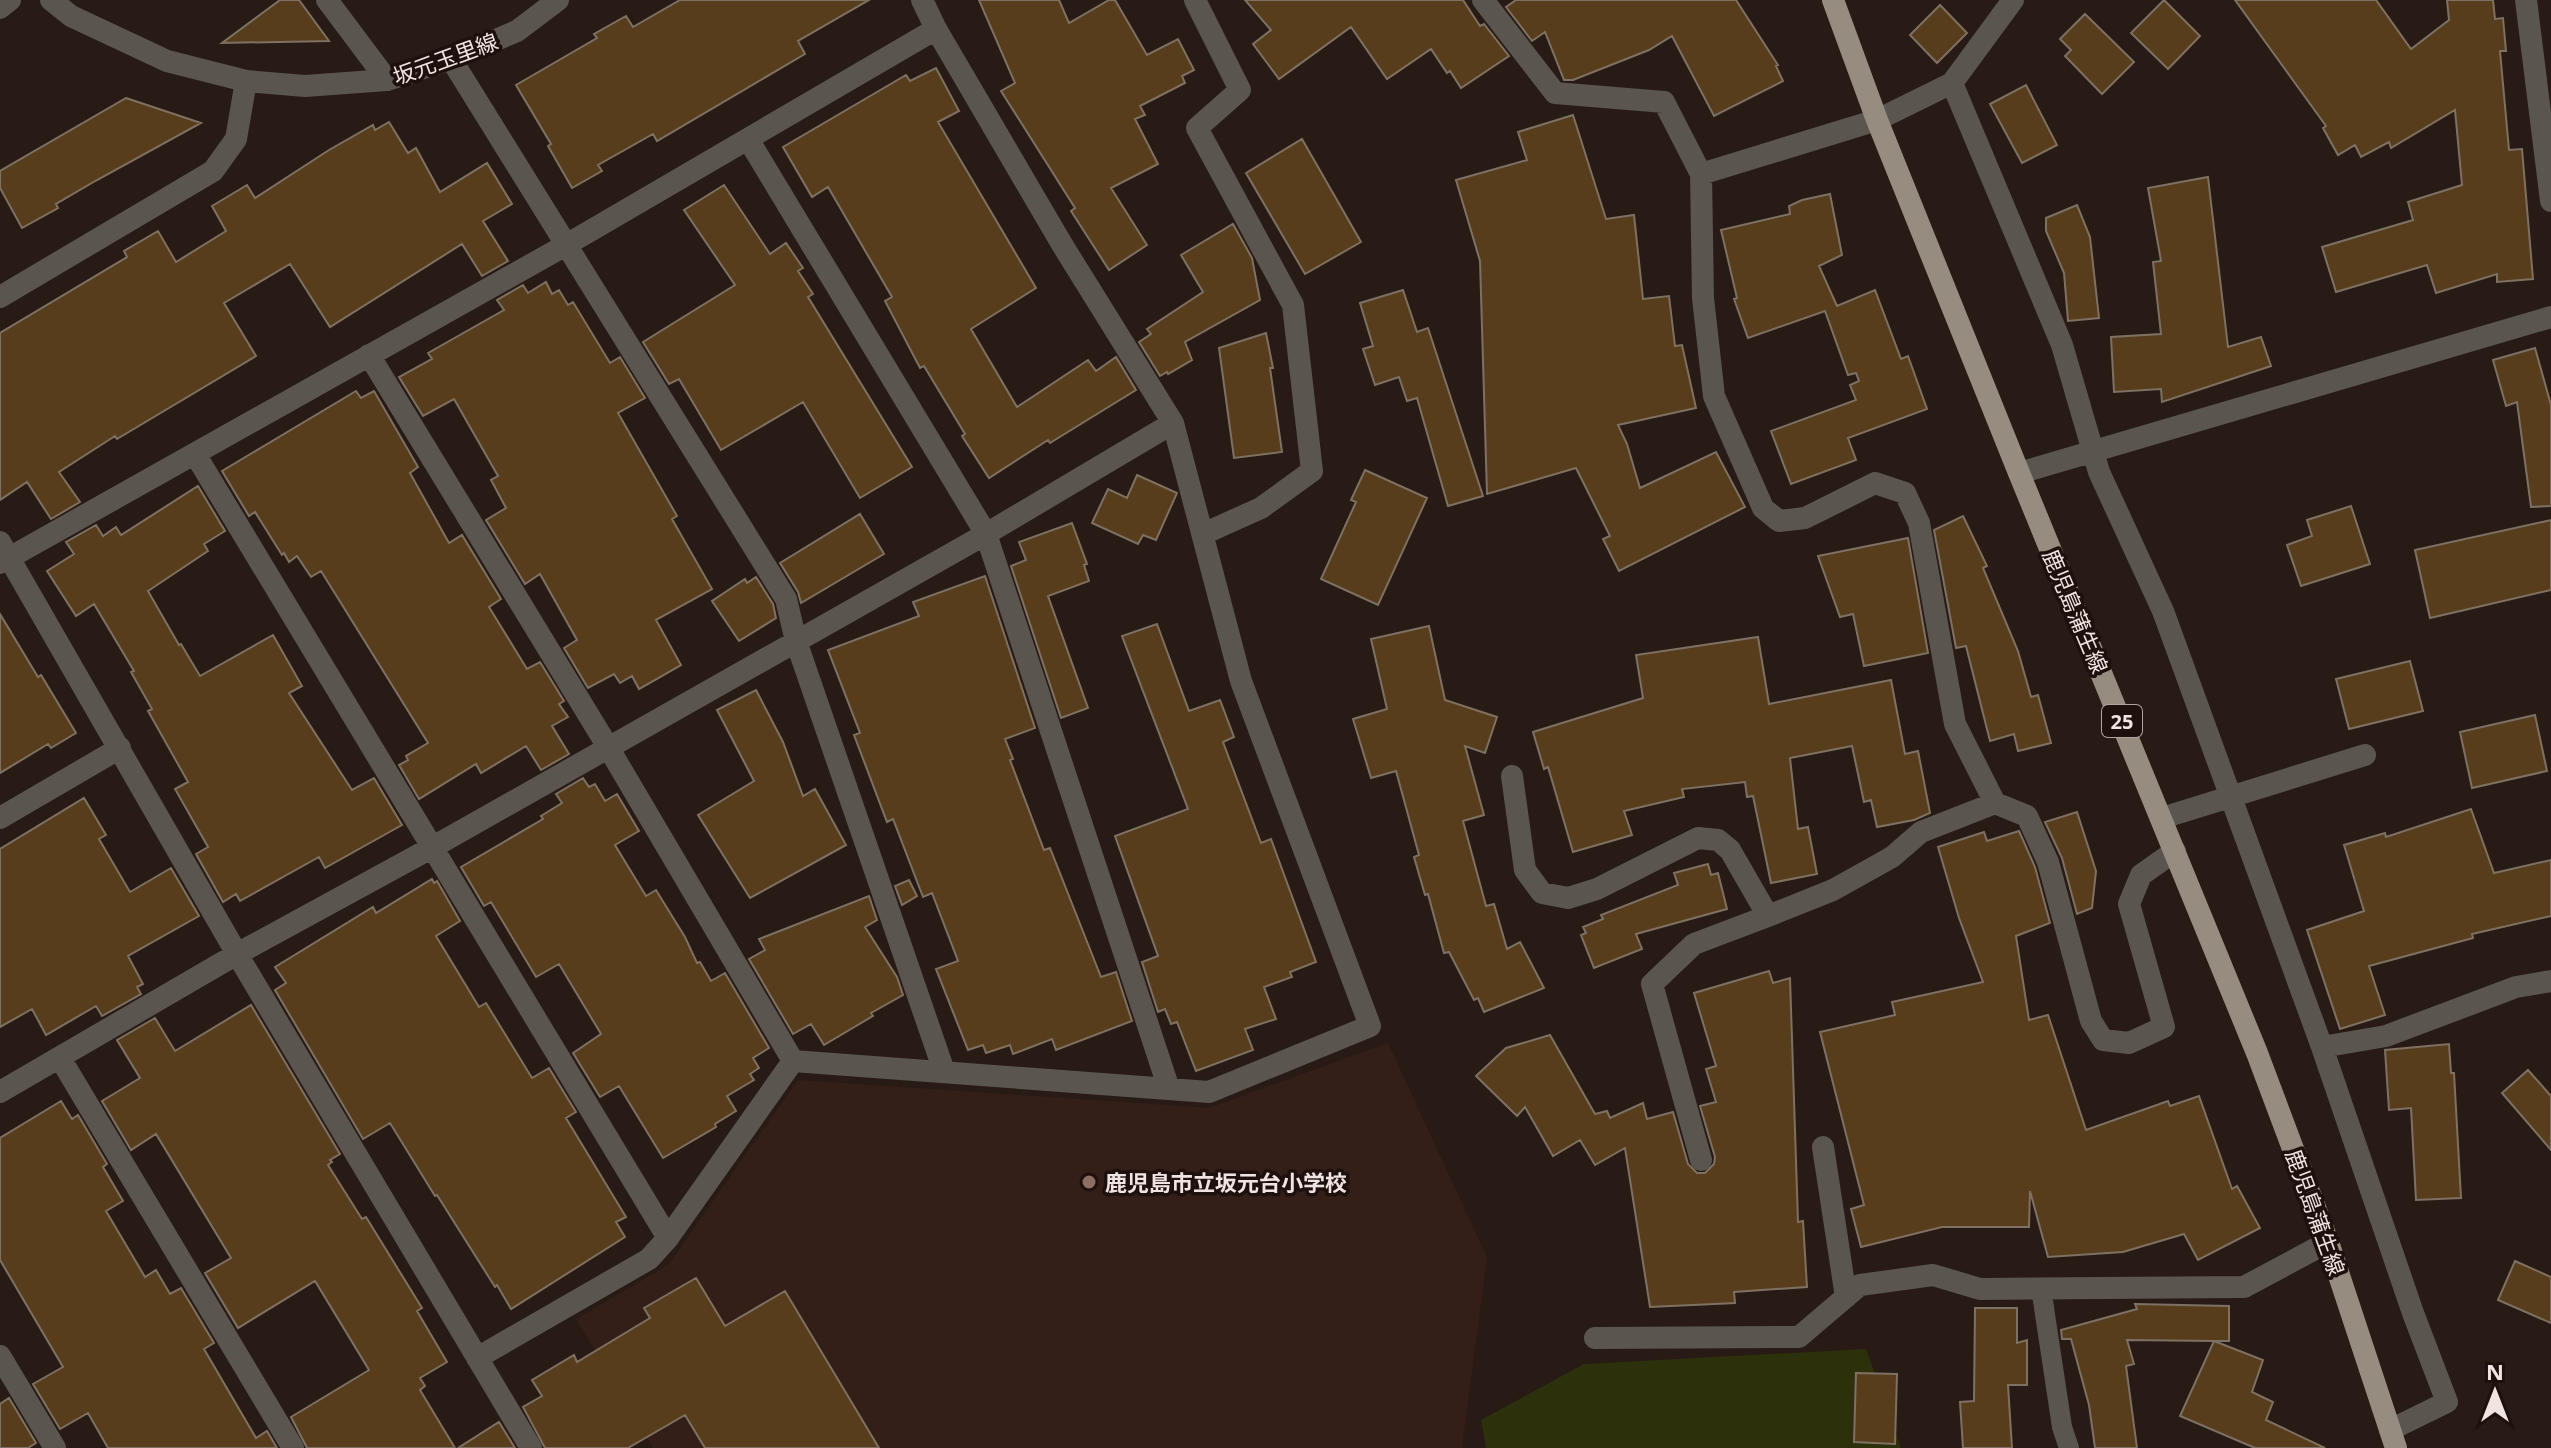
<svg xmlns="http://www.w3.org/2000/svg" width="2551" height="1448" font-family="'Noto Sans','Noto Sans JP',sans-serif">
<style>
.built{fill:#341f18}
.green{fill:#2c310c}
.building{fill:#583d1d;stroke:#7d7163;stroke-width:2}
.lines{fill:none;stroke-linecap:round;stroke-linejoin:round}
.service{stroke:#5a554f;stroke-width:20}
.minor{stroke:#5a554f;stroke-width:22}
.tertiary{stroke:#5a554f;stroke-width:22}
.primary{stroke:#978c80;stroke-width:22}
.education-dot{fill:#8d6e63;stroke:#1e100c;stroke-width:3}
.labels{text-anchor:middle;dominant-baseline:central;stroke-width:7;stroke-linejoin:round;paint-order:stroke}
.shield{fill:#1e100c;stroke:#b0a4a1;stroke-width:2}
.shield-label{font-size:20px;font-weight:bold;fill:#efe4e1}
.street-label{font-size:22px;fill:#efe4e1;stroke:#1e100c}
.poi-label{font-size:22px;font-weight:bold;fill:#efe4e1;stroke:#1e100c;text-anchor:start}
</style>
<rect width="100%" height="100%" fill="#281a14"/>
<path class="built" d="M1388 1043 1487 1257 1462 1448H653L576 1319 668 1265 798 1080 1209 1108Z"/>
<path class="green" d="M1866 1349 1901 1448H1486L1481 1420 1584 1364Z"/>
<path class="building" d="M280 0H299L329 41 222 43Z
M680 0H869L798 41 805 54 657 141 653 134 598 165 602 171 572 188 548 146 551 144 516 85 597 38 594 34 626 16 633 27Z
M979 0H1059L1069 23 1109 0H1115L1147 55 1178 39 1194 70 1182 76 1185 83 1140 106 1145 115 1135 119 1158 164 1111 188 1147 245 1109 270 1071 211 1075 208 1001 91 1015 83Z
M1245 0H1463L1480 26 1484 24 1509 56 1461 88 1450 71 1447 73 1431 49 1387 79 1351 27 1279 79 1253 44 1271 30Z
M1516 0H1736L1778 65 1776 66 1783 81 1714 116 1672 36 1649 50 1573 80H1564L1545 32 1532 41 1506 7Z
M2164 0 2200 36 2168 69 2131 33Z
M2235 0H2376L2411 49 2449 20 2447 0H2493L2495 19 2503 18 2506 51H2500L2509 150 2522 149 2533 279 2497 282V274L2436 293 2427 265 2336 292 2322 247 2413 220 2408 202 2462 185 2455 110 2391 148 2389 142 2361 157 2355 145 2338 155 2323 128 2326 126Z
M1940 5 1967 33 1937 63 1910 35Z
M2085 14 2134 62 2102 94 2065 56 2071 50 2060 39Z
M936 68 959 111 938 122 1036 288 971 329 1017 407 1088 360 1096 371 1116 357 1136 390 1050 443 1048 440 989 478 962 436 965 434 924 366 920 368 885 301 892 297 828 187 812 197 783 147 906 75 910 81Z
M2026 85 2057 145 2022 163 1990 104Z
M126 98 201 123 97 180 56 204 58 208 22 228 0 188V171Z
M1573 115 1606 219 1634 215 1643 299 1669 296 1675 346 1682 345 1696 408 1618 425 1627 444 1640 488 1716 452 1745 507 1619 571 1603 539 1610 536 1576 468 1487 494 1480 261 1456 180 1527 160 1518 132Z
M389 122 408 153 416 148 440 192 487 163 512 204 483 221 508 261 482 276 462 244 330 327 290 264 224 303 256 356 117 439 115 436 59 472 80 502 51 519 27 482 0 500V333L127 257 124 251 158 231 176 262 226 231 212 206 247 185 255 198 329 150 373 125 375 130Z
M1302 139 1361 242 1305 274 1246 173Z
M2208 177 2228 347 2261 337 2271 366 2162 402 2161 389 2114 392 2111 337 2161 334 2153 262 2161 261 2148 188Z
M724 185 770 254 786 243 803 268 798 271 813 294 808 297 912 467 860 498 803 402 721 450 679 379 669 384 643 342 735 285 684 210Z
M1830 194 1842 255 1819 266 1837 306 1875 290 1901 359 1908 356 1927 409 1848 438 1856 460 1791 484 1771 431 1856 400 1850 385 1859 381 1856 373 1848 375 1825 311 1748 338 1734 299 1737 298 1721 230 1790 214 1789 206 1802 200Z
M2077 205 2090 237 2099 318 2068 321 2064 273 2046 231V218Z
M1233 224 1252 258 1260 300 1185 342 1192 360 1168 374 1167 372 1160 376 1139 342 1151 334 1147 329 1203 292 1181 255Z
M546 282 552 294 559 290 568 305 573 302 610 363 620 357 645 398 618 413 677 516 672 519 712 589 656 620 681 665 639 689 632 676 620 683 614 674 588 688 564 648 577 640 540 574 525 584 486 520 506 508 491 480 498 476 454 399 423 416 399 377 432 359 428 353 504 310 497 300 523 285 528 293Z
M1403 290 1417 332 1428 328 1483 496 1448 506 1417 398 1407 401 1399 377 1375 385 1363 349 1373 346 1360 303Z
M1266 333 1273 368H1270L1282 452 1234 458 1219 348Z
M2535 348 2551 405V506L2531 507 2517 402 2506 406 2493 360Z
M356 391 361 398 374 391 418 467 410 473 449 543 462 535 501 599 489 607 527 669 540 662 564 701 559 704 568 717 552 726 569 754 541 770 526 746 481 773 476 764 419 799 399 765 408 760 406 756 428 743 321 571 311 577 297 556 289 562 284 553 282 555 255 512 249 516 222 471Z
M1365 470 1427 498 1378 605 1321 579 1356 502 1351 500Z
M1137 475 1177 493 1156 540 1143 535 1138 544 1092 523 1108 489 1127 498Z
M198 486 225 531 204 544 208 551 148 591 179 645 181 644 200 676 273 635 302 686 289 693 352 790 374 778 402 825 325 868 319 857 240 901 236 894 223 902 196 854 208 847 175 789 188 782 148 711 152 709 131 672 134 671 94 604 76 616 47 571 74 554 66 542 96 525 103 536 116 527 121 535Z
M2351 506 2370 564 2301 586 2287 545 2312 536 2307 520Z
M860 514 884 554 801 603 798 592 780 563Z
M1963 516 1987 566 1983 568 2018 651 2031 697 2038 695 2051 743 2018 751 2014 734 1990 741 1966 646 1956 648 1934 530Z
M2551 520V590L2430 618 2415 550Z
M1072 523 1087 564 1084 565 1089 581 1048 596 1088 708 1061 718 1011 566 1026 560 1019 542Z
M1908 538 1928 653 1864 666 1853 614 1840 617 1818 556Z
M985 576 1035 728 1005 739 1013 759 1010 760 1044 850 1050 848 1101 977 1116 972 1132 1021 1056 1050 1052 1039 1013 1054 1010 1045 986 1053 983 1045 968 1050 936 969 958 961 932 893 923 897 893 819 887 822 854 735 860 733 828 650 919 616 913 602Z
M756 577 773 604 776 618 739 641 712 601 745 579 747 583Z
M0 614 38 677 41 675 76 733 51 748 48 744 0 773Z
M1157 624 1189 711 1220 700 1234 737 1223 742 1261 843 1271 839 1316 962 1290 972 1292 977 1264 987 1276 1019 1245 1029 1253 1050 1196 1071 1177 1022 1171 1024 1165 1009 1158 1012 1142 962 1158 956 1115 836 1188 809 1122 636Z
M1429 626 1445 700 1497 717 1485 753 1465 746 1484 815 1463 821 1486 906 1494 904 1507 949 1520 942 1544 988 1484 1012 1478 998 1474 1000 1449 952 1444 953 1428 894 1425 895 1414 857 1419 855 1396 771 1371 778 1353 719 1387 709 1371 639Z
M1758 637 1769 704 1891 680 1905 754 1918 751 1930 813 1914 820 1877 827 1871 800 1864 802 1852 746 1790 758 1798 829 1808 827 1817 874 1771 883 1753 796 1747 797 1745 782 1682 789 1684 797 1624 811 1632 835 1573 852 1548 767 1544 769 1533 732 1643 698 1636 655Z
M2410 661 2423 711 2349 729 2336 679Z
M756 690 783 742 803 796 815 789 846 845 750 898 698 815 754 781 717 710Z
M2535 715 2547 771 2472 788 2460 732Z
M583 778 589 787 595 784 605 801 617 794 639 831 615 845 646 896 656 890 685 937 697 963 700 962 711 981 725 973 769 1048 753 1058 759 1068 750 1074 754 1080 727 1096 736 1111 715 1124 716 1127 663 1158 619 1086 600 1097 573 1053 601 1034 559 964 536 977 491 902 484 906 461 867 543 819 541 816 562 803 556 794Z
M84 798 106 835 99 839 130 892 171 868 199 916 128 956 143 984 137 987 141 994 102 1016 96 1006 46 1035 32 1009 0 1027V849Z
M2471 809 2494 873 2551 860V916L2472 934 2473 938 2369 966 2385 1015 2340 1029 2307 930 2364 911 2344 845 2385 833 2386 837Z
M2077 812 2096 871 2092 908 2077 914 2062 858 2045 822Z
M2019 831 2035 867 2050 923 2016 936 2029 1020 2048 1015 2086 1130 2168 1101 2170 1106 2199 1096 2232 1189 2237 1186 2260 1228 2198 1260 2184 1234 2123 1252 2048 1257 2030 1191 2029 1227H1942L1861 1247 1851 1209 1864 1205 1820 1032 1895 1015 1892 1002 1983 982 1959 918 1938 847 1984 832 1987 841Z
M1708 864 1711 875 1718 873 1727 909 1636 934 1642 949 1594 968 1581 935 1586 933 1583 927 1603 919 1601 915 1678 885 1674 873Z
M432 879 434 883 437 881 460 921 436 936 479 1007 486 1003 532 1078 549 1068 576 1112 566 1118 626 1217 616 1222 625 1237 511 1309 497 1285 495 1287 437 1195 435 1196 390 1123 363 1139 275 990 286 983 275 967 373 907 376 913Z
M909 880 917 896 902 905 895 886Z
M869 896 877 920 865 927 897 977 903 995 871 1013 873 1016 824 1045 811 1024 793 1034 749 959 765 950 759 939Z
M1769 971 1773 983 1790 978 1798 1222 1803 1221 1807 1287 1734 1292 1735 1303 1650 1307 1625 1148 1595 1165 1580 1140 1553 1156 1525 1107 1517 1116 1476 1076 1506 1048 1550 1035 1595 1114 1607 1111 1610 1118 1643 1103 1647 1119 1673 1112 1688 1164 1697 1173H1705L1714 1164 1715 1157 1700 1106 1716 1102 1706 1069 1716 1066 1694 993Z
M251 1005 340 1154 330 1160 332 1162 328 1165 362 1219 366 1217 422 1308 417 1311 447 1362 420 1378 425 1386 420 1390 455 1448H307L291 1417 369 1370 315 1281 238 1328 205 1273 231 1258 156 1134 131 1150 102 1101 140 1078 117 1040 155 1018 175 1051Z
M2449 1044 2451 1073H2454L2461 1198 2416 1200 2411 1108 2389 1110 2385 1050Z
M2528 1070 2551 1096V1150L2502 1093Z
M61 1101 72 1119 78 1115 107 1164 103 1167 123 1201 106 1211 145 1277 156 1270 170 1294 181 1288 214 1343 204 1349 256 1438 267 1431 277 1448H108L88 1413 60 1429 33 1384 63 1367 0 1260V1138Z
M2515 1261 2551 1277V1323L2498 1300Z
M696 1278 725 1326 785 1291 879 1448H705L685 1415 628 1448H545L523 1407 542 1396 532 1380 574 1355 577 1362 650 1318 644 1308Z
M2135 1304 2229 1306V1341H2214L2263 1360 2252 1392 2273 1402 2266 1420 2325 1448H2255L2180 1416 2214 1341 2127 1340 2134 1364 2126 1366 2137 1448H2095L2089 1405 2071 1339H2062L2061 1330 2137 1309Z
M1975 1308H2017V1343L2027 1340V1385H2008L2012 1448H1963L1960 1402 1974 1401Z
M1856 1373 1897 1374 1895 1444 1854 1442Z
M9 1398 36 1443 28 1448H0V1404Z
M499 1422 515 1448H458Z"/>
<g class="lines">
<path class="service" d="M2041 1288 2062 1427 2069 1448"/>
<path class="minor" d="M327 0 387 80
M1195 0 1240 90 1197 128 1293 305 1312 471 1261 508 1203 534
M1483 0 1555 93 1664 102 1701 174 1877 120 1952 83 2013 0
M2526 0 2551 201
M0 8 10 0
M451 59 786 599 796 641 944 1071
M1952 83 2062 345 2099 472 2163 611 2322 1047 2413 1313 2447 1402 2390 1430
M748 139 986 534 1169 1089
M1701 174 1703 298 1714 396 1763 508 1779 521 1805 518 1875 483 1905 493 1919 523 1955 724 1995 803 2027 816 2048 862 2091 1021 2103 1040 2129 1043 2164 1027 2129 904 2141 875 2175 851
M369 355 608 747 793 1061
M195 454 668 1238
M2019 473 2551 317
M0 542 237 954 531 1448
M0 563 566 245 936 29
M1512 776 1525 870 1542 893 1568 898 1597 889 1698 838 1718 840 1730 850 1768 916 1833 890 1892 857 1921 832 1995 803
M0 818 120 748
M2162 818 2365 755
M2322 1047 2386 1036 2516 987 2551 981
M60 1058 293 1448
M0 1092 237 954 433 847 986 534 1173 423
M1823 1147 1846 1297
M1701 1160 1652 984 1694 944 1768 916
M1595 1338 1799 1337 1860 1285 1933 1275 1980 1289 2244 1287 2328 1242
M0 1356 55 1448
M477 1358 649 1259 668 1238 793 1061 1209 1092 1370 1026 1241 681 1173 423 1063 246 936 29 922 0"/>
<path class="tertiary" d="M51 0 71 16 167 61 246 81 305 86 387 80 451 59 517 31 558 0
M0 297 213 171 236 139 246 81"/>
<path class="primary" d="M1833 0 1877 120 2019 473 2257 1053 2328 1242 2396 1448"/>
</g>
<circle class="education-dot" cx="1089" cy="1182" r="8"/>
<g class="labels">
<rect class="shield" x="2102" y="705" width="40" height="32" rx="6"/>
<g class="shield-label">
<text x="2122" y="721">25</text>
</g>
<g class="street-label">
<text transform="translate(445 58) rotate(-20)">坂元玉里線</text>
<text transform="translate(2076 611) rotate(67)">鹿児島蒲生線</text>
<text transform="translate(2316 1212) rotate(70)">鹿児島蒲生線</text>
</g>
<g class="poi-label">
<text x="1105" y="1182">鹿児島市立坂元台小学校</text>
</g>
</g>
<g transform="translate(2495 1392)" stroke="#1e100c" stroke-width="6" paint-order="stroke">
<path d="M0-6L14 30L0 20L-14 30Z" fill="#efe4e1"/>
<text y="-12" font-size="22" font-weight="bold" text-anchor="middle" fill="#efe4e1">N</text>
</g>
</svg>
